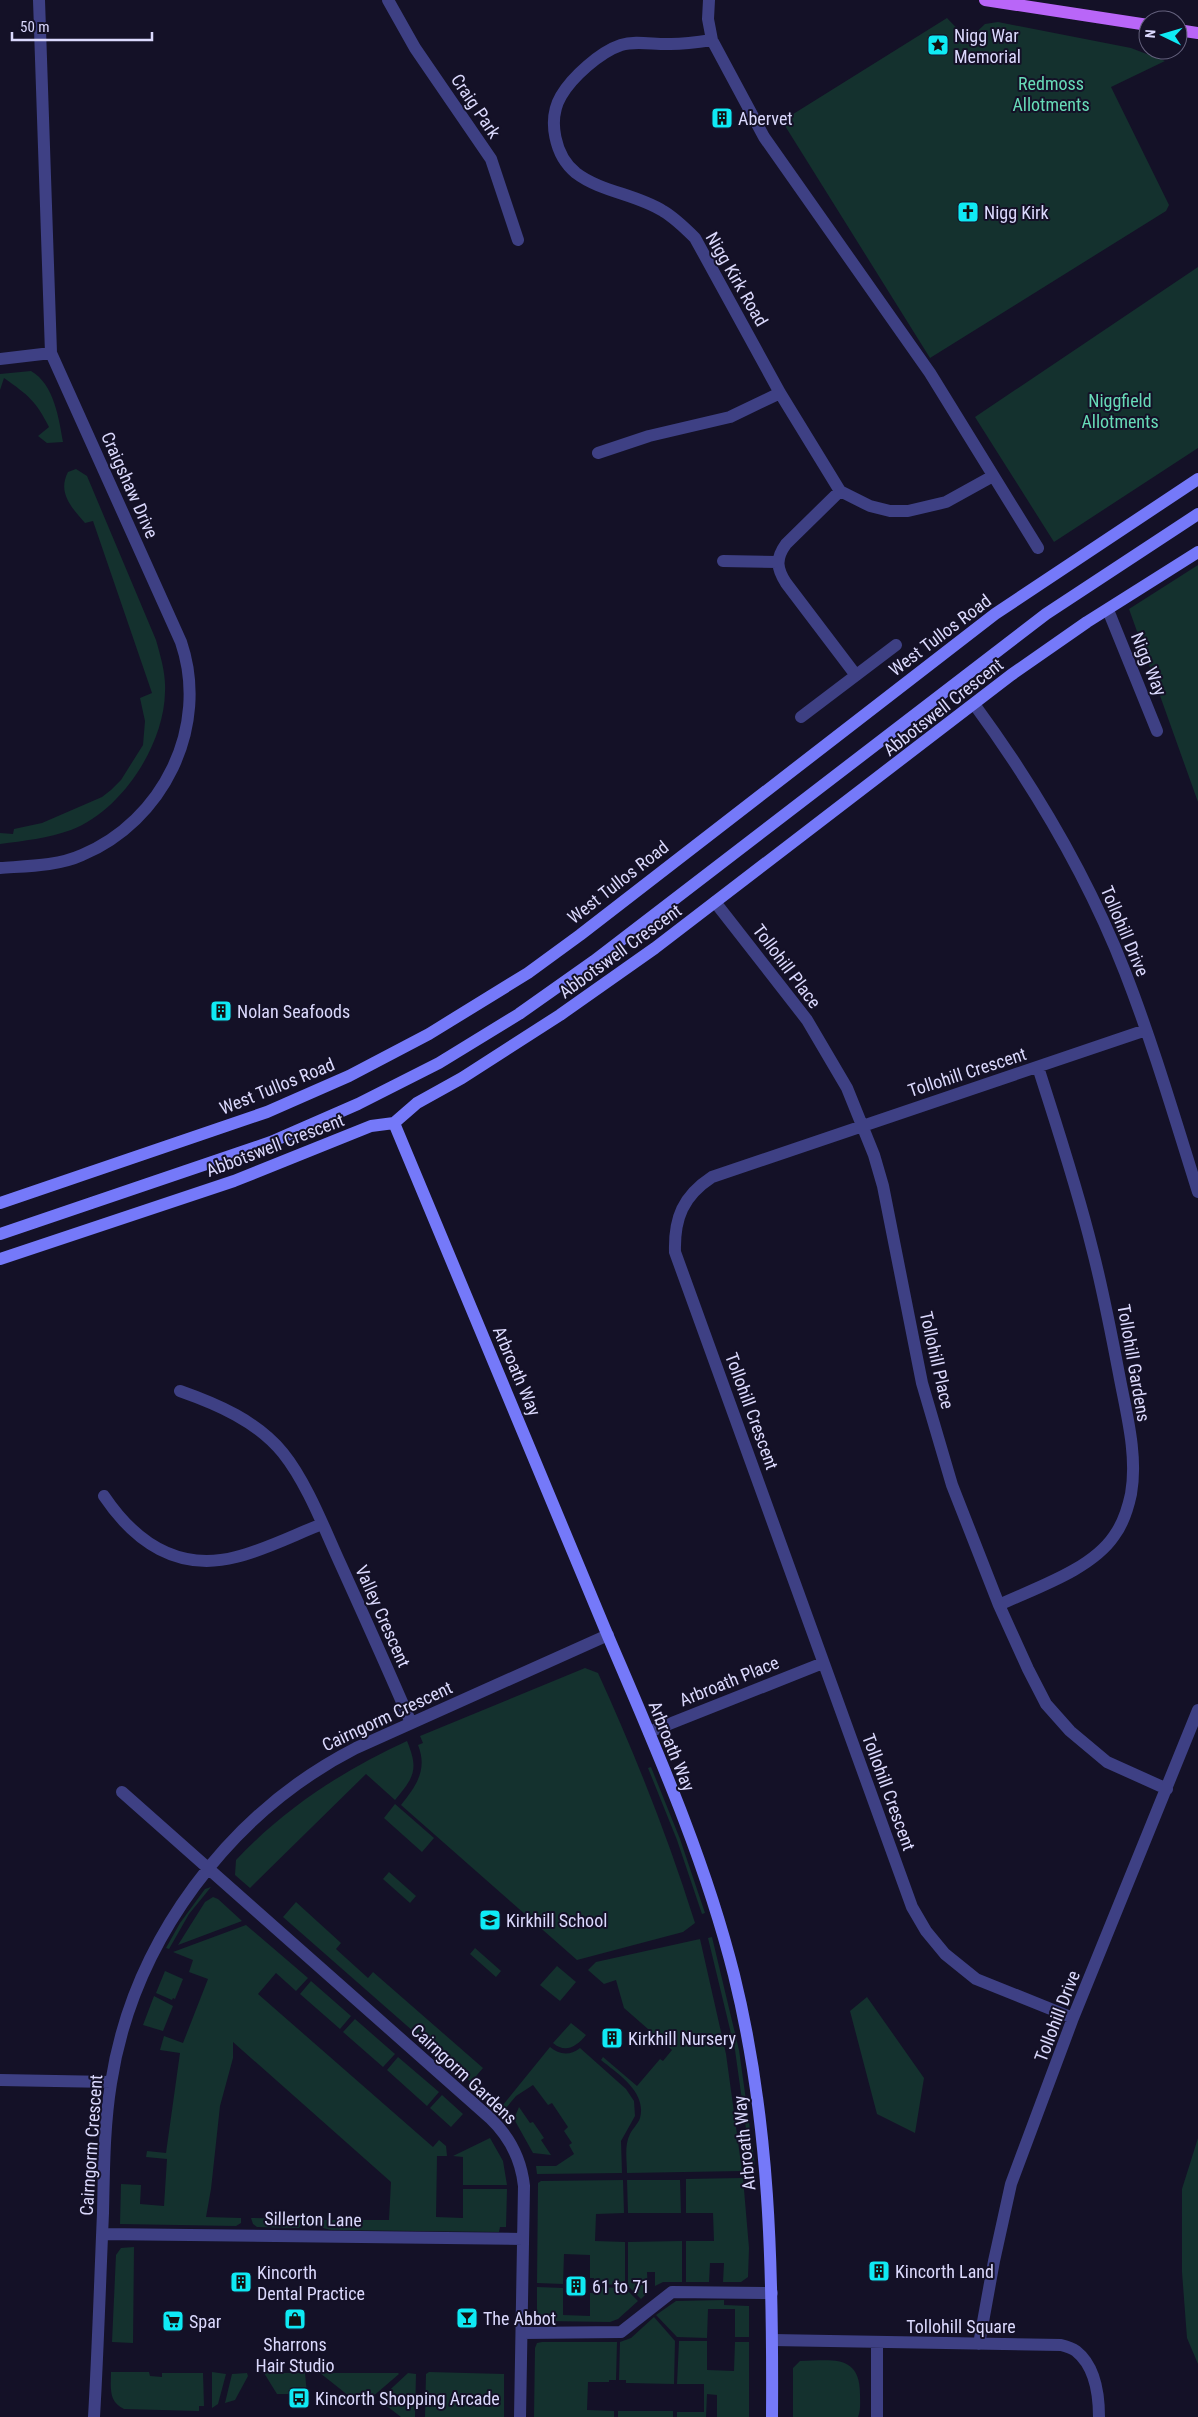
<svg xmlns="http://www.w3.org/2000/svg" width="1198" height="2417" font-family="'Roboto Condensed',sans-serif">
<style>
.green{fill:#14312e}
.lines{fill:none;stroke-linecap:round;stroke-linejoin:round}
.street{stroke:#3e4084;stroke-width:12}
.secondary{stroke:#7579f9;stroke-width:12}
.primary{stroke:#b966f8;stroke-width:12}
.labels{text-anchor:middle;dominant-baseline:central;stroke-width:4;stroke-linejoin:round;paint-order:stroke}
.poi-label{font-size:18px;fill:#dbd9fd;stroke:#141127;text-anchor:start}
.park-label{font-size:18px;fill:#67dbb8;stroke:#141127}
.street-label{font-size:18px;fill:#dbd9fd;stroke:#141127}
</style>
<rect width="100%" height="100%" fill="#141127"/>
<path class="green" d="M947 18 968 40 985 24 998 22 1131 48 1165 61 1111 87 1169 205 1166 211 930 358 782 121Z
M1198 267V448L1054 542 975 417Z
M31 371C54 384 59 419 63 442L47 443 38 436 49 427C36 401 28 395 4 378L0 390V374Z
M76 469 87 476 156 640C161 658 166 674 165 692 164 746 121 811 71 830 48 838 24 841 0 844V833L13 834 14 829 42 823 102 797 111 790 121 780 143 745 145 721 140 698 152 693 93 521 85 523C72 508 57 493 68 472Z
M1198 565V802L1129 609Z
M585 1668 598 1673C635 1754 668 1837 695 1923L683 1932 577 1960 401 1805C416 1786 428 1770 418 1745L423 1743 420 1736Z
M407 1741C419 1770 414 1777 395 1800L366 1774 250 1888 235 1875 236 1860C285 1808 342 1771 407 1741Z
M651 1767 680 1839 705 1913 702 1914 677 1840 648 1768Z
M395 1804 434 1838 422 1852 384 1818Z
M389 1872 416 1896 410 1903 383 1879Z
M211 1887 189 1914 169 1949 166 1948 180 1923 205 1889Z
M213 1897 218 1899 242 1921 178 1945 205 1902Z
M296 1902 341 1943 336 1949 368 1978 373 1972 483 2068 471 2082 283 1917Z
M246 1925 308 1978 296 1991 276 1973 258 1994 433 2147 439 2140 446 2146 447 2156H437L436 2217 463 2218V2189H507L506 2227H500L499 2232 331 2230 323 2228 319 2220H389L391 2182 233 2042V2058L220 2106 211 2189 206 2217 241 2218V2223L236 2226 120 2224 121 2184 141 2185 140 2204 164 2206 167 2159 146 2157 147 2151 166 2153 180 2053 160 2050 164 2036 183 2043 208 1979 189 1972 193 1960 173 1952Z
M712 1937 739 2050 755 2165H751L735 2050 708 1938Z
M700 1939 726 2054 742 2171 627 2173C627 2160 624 2146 630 2134 633 2128 638 2124 640 2118 647 2092 618 2074 601 2060L603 2057 637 2086 660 2059 663 2061 672 2050 624 2008 616 1980 604 1984 588 1970 596 1962Z
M475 1948 501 1971 496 1977 470 1954Z
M557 1966 576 1982 560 2001 540 1985Z
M165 1971 183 1979 175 1999 173 1998 172 2000 156 1993Z
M311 1981 351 2016 340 2029 300 1994Z
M154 1996 173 2006 163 2031 143 2025Z
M867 1997 924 2078 915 2133 877 2114 850 2011Z
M355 2019 395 2054 383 2067 343 2032Z
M571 2023 586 2035C577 2046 566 2054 553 2043Z
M550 2047C559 2055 570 2056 580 2048L626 2089 634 2101 635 2116 621 2141 622 2173 537 2174 536 2166H556L574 2154 569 2145 572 2143 564 2131 568 2127 552 2103 548 2105 533 2085 516 2096 506 2108 503 2105Z
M398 2057 439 2092 427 2106 387 2070Z
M442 2095 463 2114 451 2127 430 2108Z
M519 2107 530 2123 533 2122 544 2138 541 2140 551 2155 533 2153 514 2119Z
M490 2138 503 2161 507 2185H463V2157L453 2156Z
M1198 2138V2364L1187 2338 1182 2272V2189Z
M743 2178 749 2248 748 2277 741 2282H723L724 2263H710L709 2282H686V2241H714L713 2213H686V2179Z
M623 2180 624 2213 596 2214 595 2241 625 2242V2285L593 2284 594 2278H590V2255L564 2254 563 2284 537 2283 538 2183 541 2181Z
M627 2180H680L681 2213H628Z
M251 2218 303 2219 302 2224 299 2228 257 2227 253 2224Z
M682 2241V2282H663L655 2286V2272H647L648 2292 641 2299 628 2286V2242Z
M134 2247 133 2343 112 2342 116 2255 121 2248Z
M537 2287 563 2288V2315L590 2316V2293H593V2287L625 2288 638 2301 618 2319 610 2322 546 2321 537 2315Z
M724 2300V2305L749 2306V2337H735V2309H708L707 2338 677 2337 656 2315 676 2301Z
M654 2317 675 2341 674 2384 626 2383V2380H619L620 2342 631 2338Z
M679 2341H707V2370L734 2371 735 2342H749V2417H717V2395L707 2394 706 2417H677V2412H704V2384H677Z
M542 2342H617L616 2380H609V2382H588L587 2410 614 2411V2417H534L535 2348 537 2343Z
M800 2361C830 2361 860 2353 860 2394 860 2401 861 2410 858 2417H793V2368Z
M111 2372H149L150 2376 162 2377V2373H203L204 2406H199V2411L124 2409C108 2402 111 2387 111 2372Z
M212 2372 226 2374 218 2404 212 2408Z
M429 2372 504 2374V2417H425L426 2374Z
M247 2373 248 2376 235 2400 225 2403 232 2374Z
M264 2373H305L307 2394H277Z
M320 2373H398L399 2374 371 2398 349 2396Z
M408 2373 416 2374 415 2417H401L379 2400Z
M618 2411H673V2417H618Z"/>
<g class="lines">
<path class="street" d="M388 0 415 48 491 159 518 240
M709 0 708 19 712 40 764 137 930 373 1038 548
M712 40C699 42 684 44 671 44 655 45 636 40 621 45 600 52 572 77 561 96 547 120 555 156 576 173 601 192 636 194 663 211 675 218 685 228 695 238L780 393 840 491 870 506 890 511H908L946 502 993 476
M0 359 51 353
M598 453 649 436 730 417 780 393
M840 491 786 544C775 559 777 569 786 583L855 674
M723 561 777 562
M1108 610 1157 731
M974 704C1034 786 1088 877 1125 972 1153 1044 1175 1119 1198 1192
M801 717 896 645
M0 868C27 866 58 866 82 855 163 821 210 727 181 642L51 353 39 0
M715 902 807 1020 847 1088 874 1155 883 1186 922 1383 952 1485 999 1605 1028 1669 1046 1704 1070 1731 1107 1762 1167 1789
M180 1391C217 1404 257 1421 283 1453 307 1483 324 1528 340 1563 364 1616 388 1669 411 1723
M104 1496C135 1542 178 1572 236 1557 265 1550 294 1535 322 1524
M999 1605C1035 1588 1091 1570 1114 1536 1123 1524 1128 1508 1131 1494 1138 1455 1126 1412 1119 1374 1111 1332 1103 1290 1092 1248 1077 1187 1057 1127 1038 1067
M649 1732 823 1663
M122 1792 490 2118C510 2137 521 2158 524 2186L520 2417
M1073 2018 976 1979 945 1954 926 1931 912 1907 675 1252C674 1218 683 1196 712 1177L1146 1030
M0 2080 111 2082
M102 2234 523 2239
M522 2333 621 2332 672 2292 772 2293
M772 2340 1061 2345C1065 2346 1072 2348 1076 2351 1095 2366 1099 2395 1099 2417
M877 2343V2417
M979 2344 994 2261 1011 2184 1073 2018 1198 1710
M94 2417C98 2349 100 2281 103 2213 104 2170 104 2126 111 2083 133 1941 229 1813 356 1748L608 1635"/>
<path class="secondary" d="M394 1123C464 1292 536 1460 605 1629 653 1742 704 1855 734 1975 770 2120 773 2268 772 2417
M0 1203 267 1112 349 1076 429 1034 528 973 580 935 995 614 1198 479
M0 1234 271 1142 358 1104 439 1063 519 1014 594 961 1046 614 1198 514
M0 1259 234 1181 371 1126 394 1123 417 1103 462 1078 560 1015 655 948 1011 675 1087 622 1198 552"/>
<path class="primary" d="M985 0 1148 25
M1178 30 1198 33"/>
</g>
<defs>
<g id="sight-square" transform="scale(1.125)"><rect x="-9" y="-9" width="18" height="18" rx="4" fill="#0feaf4" stroke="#141127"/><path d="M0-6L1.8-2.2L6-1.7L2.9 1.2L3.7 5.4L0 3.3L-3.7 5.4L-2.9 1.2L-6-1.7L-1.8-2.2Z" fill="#111"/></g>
<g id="building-square" transform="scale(1.125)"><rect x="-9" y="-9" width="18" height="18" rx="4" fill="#0feaf4" stroke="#141127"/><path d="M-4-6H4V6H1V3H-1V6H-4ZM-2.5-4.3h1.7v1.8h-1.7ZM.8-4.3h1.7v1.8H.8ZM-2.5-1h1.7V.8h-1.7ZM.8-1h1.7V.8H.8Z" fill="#111"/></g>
<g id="church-square" transform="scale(1.125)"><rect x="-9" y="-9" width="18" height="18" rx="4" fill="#0feaf4" stroke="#141127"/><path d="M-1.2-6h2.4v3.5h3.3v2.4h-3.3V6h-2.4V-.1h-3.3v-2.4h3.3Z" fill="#111"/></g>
<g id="school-square" transform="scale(1.125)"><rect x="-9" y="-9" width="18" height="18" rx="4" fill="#0feaf4" stroke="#141127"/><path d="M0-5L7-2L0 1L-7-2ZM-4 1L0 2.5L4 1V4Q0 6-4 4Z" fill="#111"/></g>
<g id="bar-square" transform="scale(1.125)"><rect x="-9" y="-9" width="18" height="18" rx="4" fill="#0feaf4" stroke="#141127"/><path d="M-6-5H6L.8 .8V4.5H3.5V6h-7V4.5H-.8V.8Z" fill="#111"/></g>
<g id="shop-square" transform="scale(1.125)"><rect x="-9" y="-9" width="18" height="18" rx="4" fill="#0feaf4" stroke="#141127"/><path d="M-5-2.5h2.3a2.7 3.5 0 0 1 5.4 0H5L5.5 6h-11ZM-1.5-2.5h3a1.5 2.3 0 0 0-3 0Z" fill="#111"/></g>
<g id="supermarket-square" transform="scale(1.125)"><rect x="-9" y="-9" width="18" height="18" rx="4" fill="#0feaf4" stroke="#141127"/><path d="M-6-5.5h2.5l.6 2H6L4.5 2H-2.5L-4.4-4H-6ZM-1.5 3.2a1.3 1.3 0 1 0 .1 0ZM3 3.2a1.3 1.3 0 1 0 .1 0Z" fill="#111"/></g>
<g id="bus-square" transform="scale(1.125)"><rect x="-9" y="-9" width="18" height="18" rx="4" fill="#0feaf4" stroke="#141127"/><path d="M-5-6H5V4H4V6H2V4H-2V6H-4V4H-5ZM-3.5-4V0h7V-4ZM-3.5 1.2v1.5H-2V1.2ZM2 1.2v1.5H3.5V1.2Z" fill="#111"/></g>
</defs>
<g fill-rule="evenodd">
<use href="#sight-square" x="938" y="45"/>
<use href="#building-square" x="722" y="118"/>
<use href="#church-square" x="968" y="212"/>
<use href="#building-square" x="221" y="1011"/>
<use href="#school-square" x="490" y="1920"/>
<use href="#building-square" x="612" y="2038"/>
<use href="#building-square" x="879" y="2271"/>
<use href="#building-square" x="241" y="2282"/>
<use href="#building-square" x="576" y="2286"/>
<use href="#bar-square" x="467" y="2318"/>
<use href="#shop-square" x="295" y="2319"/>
<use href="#supermarket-square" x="173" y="2321"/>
<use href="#bus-square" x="299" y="2398"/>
</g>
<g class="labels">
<g class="poi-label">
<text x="954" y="35">Nigg War<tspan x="954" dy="21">Memorial</tspan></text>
<text x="738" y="118">Abervet</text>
<text x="984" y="212">Nigg Kirk</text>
<text x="237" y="1011">Nolan Seafoods</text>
<text x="506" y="1920">Kirkhill School</text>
<text x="628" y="2038">Kirkhill Nursery</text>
<text x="895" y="2271">Kincorth Land</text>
<text x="257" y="2272">Kincorth<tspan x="257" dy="21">Dental Practice</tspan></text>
<text x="592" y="2286">61 to 71</text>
<text x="483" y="2318">The Abbot</text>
<text x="189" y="2321">Spar</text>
<text x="295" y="2344" text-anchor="middle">Sharrons<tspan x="295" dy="21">Hair Studio</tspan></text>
<text x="315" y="2398">Kincorth Shopping Arcade</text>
</g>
<g class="park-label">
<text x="1051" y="83">Redmoss<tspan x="1051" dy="21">Allotments</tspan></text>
<text x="1120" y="400">Niggfield<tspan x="1120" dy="21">Allotments</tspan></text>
</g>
<g class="street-label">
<text transform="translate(476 106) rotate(56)">Craig Park</text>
<text transform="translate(737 279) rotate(60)">Nigg Kirk Road</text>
<text transform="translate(130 485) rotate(66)">Craigshaw Drive</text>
<text transform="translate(940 635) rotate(-37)">West Tullos Road</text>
<text transform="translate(1149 664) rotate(68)">Nigg Way</text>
<text transform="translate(943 707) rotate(-38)">Abbotswell Crescent</text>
<text transform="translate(618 882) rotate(-38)">West Tullos Road</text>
<text transform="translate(1125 931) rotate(67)">Tollohill Drive</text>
<text transform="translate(620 951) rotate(-36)">Abbotswell Crescent</text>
<text transform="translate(787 966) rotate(53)">Tollohill Place</text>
<text transform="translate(967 1072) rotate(-18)">Tollohill Crescent</text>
<text transform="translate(277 1086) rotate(-22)">West Tullos Road</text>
<text transform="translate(275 1145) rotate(-21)">Abbotswell Crescent</text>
<text transform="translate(937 1360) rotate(77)">Tollohill Place</text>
<text transform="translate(1134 1363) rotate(80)">Tollohill Gardens</text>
<text transform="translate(517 1371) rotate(67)">Arbroath Way</text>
<text transform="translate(752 1411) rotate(70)">Tollohill Crescent</text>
<text transform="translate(383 1616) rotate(66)">Valley Crescent</text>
<text transform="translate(729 1681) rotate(-22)">Arbroath Place</text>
<text transform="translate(387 1716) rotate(-25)">Cairngorm Crescent</text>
<text transform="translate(672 1746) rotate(68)">Arbroath Way</text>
<text transform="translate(889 1792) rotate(70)">Tollohill Crescent</text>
<text transform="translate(1057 2016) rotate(-69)">Tollohill Drive</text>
<text transform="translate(464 2074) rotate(43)">Cairngorm Gardens</text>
<text transform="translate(744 2143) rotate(-96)">Arbroath Way</text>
<text transform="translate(91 2145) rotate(-86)">Cairngorm Crescent</text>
<text transform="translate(313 2219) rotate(1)">Sillerton Lane</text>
<text x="961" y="2326">Tollohill Square</text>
</g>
</g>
<g transform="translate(1163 35) rotate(275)"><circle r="24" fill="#141127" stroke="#64617d"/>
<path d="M0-4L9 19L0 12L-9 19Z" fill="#0feaf4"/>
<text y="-8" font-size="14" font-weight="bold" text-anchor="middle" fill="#dbd9fd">N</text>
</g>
<path d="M12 32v8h140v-8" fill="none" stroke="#dbd9fd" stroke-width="2.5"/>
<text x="20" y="32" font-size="15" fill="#dbd9fd" stroke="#141127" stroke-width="4" paint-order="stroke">50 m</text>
</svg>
